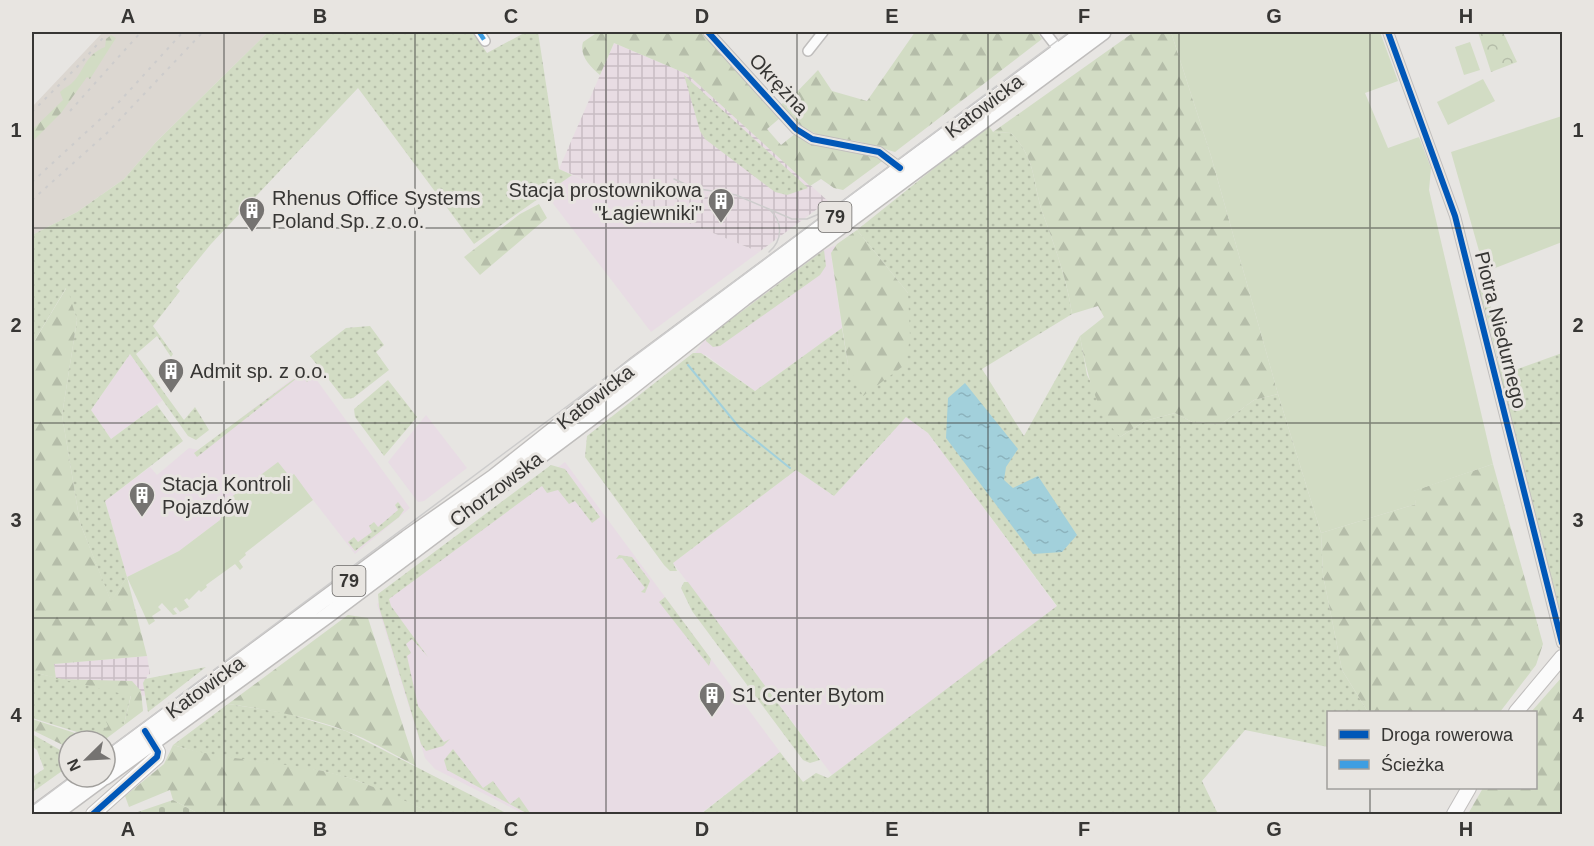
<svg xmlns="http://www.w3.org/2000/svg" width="1594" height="846" font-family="Helvetica,sans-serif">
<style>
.commercial{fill:#e8dce4}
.industrial{fill:url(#industrial-grid)}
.built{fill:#dcd7d1}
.grass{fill:url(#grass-dots)}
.forest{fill:url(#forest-firs)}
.cemetery{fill:url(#cemetery-stones)}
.park{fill:url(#park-crowns)}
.garden{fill:#d2dcc4}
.water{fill:url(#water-ripples)}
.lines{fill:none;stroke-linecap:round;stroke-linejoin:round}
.stream{stroke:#a2d0db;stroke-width:2}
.street-casing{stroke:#c0bebd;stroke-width:12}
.secondary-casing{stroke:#c0bebd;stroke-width:16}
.primary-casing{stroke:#c0bebd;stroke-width:18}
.street{stroke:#fbfbfb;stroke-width:9}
.secondary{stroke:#fbfbfb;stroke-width:14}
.primary{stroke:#fbfbfb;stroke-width:15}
.tram{stroke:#cdcccc;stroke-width:1.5}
.rail{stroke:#cdcccc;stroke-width:2;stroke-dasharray:3 6;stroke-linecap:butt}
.quiet{stroke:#3e9ee2;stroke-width:4.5;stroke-dasharray:9 4.5;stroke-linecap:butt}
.cycleway-casing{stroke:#e8e5e1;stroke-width:10}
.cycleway{stroke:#0057b8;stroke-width:6}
.grid{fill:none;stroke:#373634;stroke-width:1.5;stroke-opacity:0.55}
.labels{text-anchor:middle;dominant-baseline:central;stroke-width:6;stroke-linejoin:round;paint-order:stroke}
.shield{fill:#e8e5e1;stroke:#6c6a68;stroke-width:1.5}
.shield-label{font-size:18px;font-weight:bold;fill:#373634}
.street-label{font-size:20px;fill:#373634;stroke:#e8e5e1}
.poi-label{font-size:20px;fill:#373634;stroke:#e8e5e1;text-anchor:start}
.neatline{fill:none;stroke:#373634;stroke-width:2}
.grid-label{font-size:20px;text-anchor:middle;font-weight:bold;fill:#373634}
</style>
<defs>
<pattern id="industrial-grid" width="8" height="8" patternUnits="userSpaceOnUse" patternTransform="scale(1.5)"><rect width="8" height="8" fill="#e8dce3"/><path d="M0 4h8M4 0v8" fill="none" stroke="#c8bdc3"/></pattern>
<pattern id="grass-dots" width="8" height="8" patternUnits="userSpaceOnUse" patternTransform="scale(1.5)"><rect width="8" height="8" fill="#d2dcc4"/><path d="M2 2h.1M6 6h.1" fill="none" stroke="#b5bda9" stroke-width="1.8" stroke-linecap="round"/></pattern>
<pattern id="forest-firs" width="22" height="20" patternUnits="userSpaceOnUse" patternTransform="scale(1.5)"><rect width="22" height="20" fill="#d2dcc4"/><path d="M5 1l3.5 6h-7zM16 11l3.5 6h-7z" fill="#b5bda9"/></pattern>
<pattern id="cemetery-stones" width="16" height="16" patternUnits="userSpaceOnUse" patternTransform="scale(1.5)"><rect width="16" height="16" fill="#d2dcc4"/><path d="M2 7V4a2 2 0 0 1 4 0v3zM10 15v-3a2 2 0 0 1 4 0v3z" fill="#b5bda9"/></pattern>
<pattern id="park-crowns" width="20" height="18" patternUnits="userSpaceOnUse" patternTransform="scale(1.5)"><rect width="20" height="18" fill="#d2dcc4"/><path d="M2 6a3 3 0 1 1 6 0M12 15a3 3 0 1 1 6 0" fill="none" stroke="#b5bda9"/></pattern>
<pattern id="water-ripples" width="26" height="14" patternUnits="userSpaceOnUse" patternTransform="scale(1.5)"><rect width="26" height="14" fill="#a2d0db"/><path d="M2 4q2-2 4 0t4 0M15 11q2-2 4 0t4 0" fill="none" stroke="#8cb3bd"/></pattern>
</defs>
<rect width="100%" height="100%" fill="#e7e5e2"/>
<path class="commercial" d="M572 175 661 211 759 252 651 332 545 193Z
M836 245 831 254 842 328 755 391 706 355 695 353 706 338 824 250Z
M130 354 163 400 111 439 91 410Z
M300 373 313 375 410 508 355 554 293 474 229 500 220 520 179 551 127 577 105 501 150 467 157 475 189 448 199 450Z
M426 415 467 468 424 501 418 502 388 462Z
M906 417 928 433 1057 607 832 775 673 563 796 470 834 496Z
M565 462 780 752 700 814H524L435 769 425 758 377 604Z"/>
<path class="industrial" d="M614 43 687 74 828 201 759 252 559 169Z
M147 656 150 674 147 675 145 696 56 679 54 664Z"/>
<path class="built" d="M103 32H268L156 142 124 179 77 212 32 235V107Z"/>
<path class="grass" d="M268 32H473L487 53 526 32H538L559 169 572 175 474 244 358 88 211 244 176 287 180 291 153 326 173 354 171 357 157 336 136 354 184 420 195 407 209 430 196 440 188 436 130 354 91 410 111 439 157 405 183 441 105 501 127 577 111 602 80 523 62 415 77 320 66 288 32 345V235L77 212 124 179 156 142Z
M684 75 808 188 787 195 775 192 705 139 700 131Z
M988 125 993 132 1011 133C1037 160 1032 182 1043 214 1055 247 1067 279 1072 314L982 369 1024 436 1080 336 1087 375 1120 437 1145 421 1175 413 1192 422 1221 424 1254 400 1278 394 1321 533 1323 575 1342 670 1368 712H1328V747L1245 730 1202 781 1218 814H701L780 752 803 782 816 773 828 778 1057 606 928 433 906 417 834 496 796 470 673 563 677 571H670L664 565 585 457 587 436 693 353H701L755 391 842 328 848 365 908 293 857 230Z
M824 250 826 266 820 275 720 346 713 347 706 341V338Z
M1486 286 1507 373 1562 353V623L1497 367 1498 361 1484 305 1480 301V290Z
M370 326 384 345 376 352 389 370 353 398 344 399 310 356 346 328Z
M302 373 313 375 307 382 301 375 197 457 194 453Z
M388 380 417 417 384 456 355 417 354 409Z
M551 465 565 469 600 517 592 523 575 501 569 504 558 490 547 493 542 486 389 599 391 606 428 657 412 639 406 644 411 653 407 656 418 706 444 742 450 739 443 746 426 751 421 744 379 607 378 594Z
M398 502 404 510 399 517 355 551 348 542 354 537 358 542 372 532 369 526 374 522 378 527 398 510 395 505Z
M619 555 632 557 650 581 645 593 641 592 645 588 622 558 616 559Z
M684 582H688L820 760 810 763 803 760 692 611 681 588Z
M665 597 711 659 709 666 659 602Z
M206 667 148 712 143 683 145 679Z
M32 672 131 695 124 724 108 726 100 735 93 737 32 718Z
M228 704 286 713 346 731 508 814H434L356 780 323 771 204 754 173 745Z
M32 734 69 755V766L34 791 35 784 32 777 44 769 37 750 32 746Z
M453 749 483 788 493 781 510 804 519 797 530 813 528 814 447 770 444 760Z"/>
<path class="forest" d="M598 32H703L780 118 767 129 781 145 796 133 879 155 885 159 843 190 834 188 821 179 810 186 687 74 614 43 600 75C590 67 579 55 583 42Z
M915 32H1037L1042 39 895 152 857 141 821 136 801 127 780 105 792 97 818 70 832 91 867 101Z
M1134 32H1171L1211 156 1278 394 1254 400 1221 424 1192 422 1175 413 1145 421 1120 437C1095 411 1086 370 1080 336L1104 317 1098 306 1072 314C1067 279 1055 247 1043 214 1032 182 1037 160 1011 133L993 132Z
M111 35 116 38 90 79 87 77 61 113 32 142V130L63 100 60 92C64 88 67 87 71 84 84 73 84 55 105 47L106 39Z
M539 204 547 218 480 275 464 257 520 214Z
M857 230 908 293 910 336 906 364 863 396 848 365 831 253 837 244Z
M67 287 77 320 62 415 80 523 111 601 127 577 147 656 54 664 56 679 132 681 141 691 143 711 103 741H69V748L32 730V719L81 735 97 736 108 726 105 719 124 724 131 696 32 672V345Z
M1493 464 1543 644 1536 665 1500 712H1368L1342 670 1323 575 1321 533 1416 504 1413 491Z
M348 615 368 618 416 766C393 754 370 740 346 731 308 716 268 710 228 704Z
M1562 677V814H1468L1483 788H1536V712H1531Z
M173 745C222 760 273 761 323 771 362 779 398 798 434 814H199L173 800 170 790 129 807 125 796 164 764Z"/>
<path class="cemetery" d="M173 800 199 814H132Z"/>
<path class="park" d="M1478 32H1503L1517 62 1491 72Z"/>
<path class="garden" d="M1171 32H1380L1398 81 1365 93 1388 148 1419 137 1431 168 1429 190 1493 464 1414 491 1416 504 1321 533 1278 394 1211 156Z
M1470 42 1480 70 1464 75 1455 47Z
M1483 79 1495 101 1448 125 1437 102Z
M1562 116V242L1485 272 1451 152Z
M278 462 290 477 294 474 313 500 245 553 246 555 239 561 243 567 240 570 235 564 206 585 207 587 201 592 199 590 189 600 187 598 184 600 189 607 180 612 176 607 173 609 177 614 173 615 162 603 158 607 161 610 152 616 155 621 149 625 127 577 179 551 220 520 230 498Z"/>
<path class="water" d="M965 383 1018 449 1006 467 1004 480 1013 488 1038 476 1077 535 1062 552 1033 554 946 438 948 398Z"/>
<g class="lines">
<path class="stream" d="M688 365 739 427 790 468"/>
<g class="street-casing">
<path id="street" d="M479 32 485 41
M708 32 796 129 812 139 879 152 900 168
M1045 32 1059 50
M1388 32 1455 216 1562 643
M808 51 823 32"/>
</g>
<g class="secondary-casing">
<path id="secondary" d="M1516 712 1562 657
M93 814 157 757 158 752 147 734
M1454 814 1469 788"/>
</g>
<g class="primary-casing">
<path id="primary" d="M105 761 407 538 494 477 634 366 1084 32
M105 777 328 615 624 393 744 298 1103 32
M34 814 84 777
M54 814 104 777"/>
</g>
<use href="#street" class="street"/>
<use href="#secondary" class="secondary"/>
<use href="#primary" class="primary"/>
<path class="tram" d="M674 179 694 188 736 195 792 219H807L819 214
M769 252C783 240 783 222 770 210
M105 751 1069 32
M32 806 71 777"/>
<path class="rail" d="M70 111 141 32
M32 112 82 62 108 32
M32 182 119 102 183 32
M32 200 107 133 203 32"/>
<path class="quiet" d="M479 32 485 41"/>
<g class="cycleway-casing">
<path id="cycleway" d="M708 32 796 129 812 139 879 152 900 168
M1388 32 1455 216 1562 643
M93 814 157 757 158 752 145 731"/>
</g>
<use href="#cycleway" class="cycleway"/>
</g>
<path class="grid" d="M224 32V814M415 32V814M606 32V814M797 32V814M988 32V814M1179 32V814M1370 32V712M32 228H1562M32 423H1562M32 618H1562M1370 788V814"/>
<defs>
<g id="building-pin" transform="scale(1.35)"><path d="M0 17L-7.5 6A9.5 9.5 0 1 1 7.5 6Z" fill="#757371" stroke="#e8e5e1"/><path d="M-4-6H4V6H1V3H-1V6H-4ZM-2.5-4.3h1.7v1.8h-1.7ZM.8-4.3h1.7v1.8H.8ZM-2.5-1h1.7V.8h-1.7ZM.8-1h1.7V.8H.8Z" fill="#fff"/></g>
</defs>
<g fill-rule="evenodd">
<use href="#building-pin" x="721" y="201"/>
<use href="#building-pin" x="252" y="210"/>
<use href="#building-pin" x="171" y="371"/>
<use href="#building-pin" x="142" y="495"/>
<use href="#building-pin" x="712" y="695"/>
</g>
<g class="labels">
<g class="shield">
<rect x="818.5" y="202" width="33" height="30" rx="4.5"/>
<rect x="332.5" y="566" width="33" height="30" rx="4.5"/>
</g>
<g class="shield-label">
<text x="835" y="217">79</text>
<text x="349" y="581">79</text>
</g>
<g class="street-label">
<text transform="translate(779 84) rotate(47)">Okrężna</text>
<text transform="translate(984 106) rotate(-37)">Katowicka</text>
<text transform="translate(1501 330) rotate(76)">Piotra Niedurnego</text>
<text transform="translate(595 397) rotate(-38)">Katowicka</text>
<text transform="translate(496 489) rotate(-37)">Chorzowska</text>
<text transform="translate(205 687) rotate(-36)">Katowicka</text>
</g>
<g class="poi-label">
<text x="702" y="190" text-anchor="end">Stacja prostownikowa<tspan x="702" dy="23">"Łagiewniki"</tspan></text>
<text x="272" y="198">Rhenus Office Systems<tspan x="272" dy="23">Poland Sp. z o.o.</tspan></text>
<text x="190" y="371">Admit sp. z o.o.</text>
<text x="162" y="484">Stacja Kontroli<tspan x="162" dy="23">Pojazdów</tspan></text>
<text x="732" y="695">S1 Center Bytom</text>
</g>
</g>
<rect width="1594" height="846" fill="none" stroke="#e8e5e1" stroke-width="66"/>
<rect x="1327" y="711" width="210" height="78" fill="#e8e5e1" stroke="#a19f9c" stroke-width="1.5"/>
<rect x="1339" y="730" width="30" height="9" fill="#0057b8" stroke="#a19f9c" stroke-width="1.5"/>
<text x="1381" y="741" font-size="18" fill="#373634">Droga rowerowa</text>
<rect x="1339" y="760" width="30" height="9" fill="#3e9ee2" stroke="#a19f9c" stroke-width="1.5"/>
<text x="1381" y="771" font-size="18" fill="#373634">Ścieżka</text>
<g transform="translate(87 759) rotate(246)"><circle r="28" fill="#e8e5e1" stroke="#a19f9c" stroke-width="1.5"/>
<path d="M0-4.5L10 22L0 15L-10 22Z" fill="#757371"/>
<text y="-9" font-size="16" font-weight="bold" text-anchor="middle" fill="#373634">N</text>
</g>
<rect x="33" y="33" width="1528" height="780" class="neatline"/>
<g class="grid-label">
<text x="128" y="23">A</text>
<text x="320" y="23">B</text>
<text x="511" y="23">C</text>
<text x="702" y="23">D</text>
<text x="892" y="23">E</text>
<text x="1084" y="23">F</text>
<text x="1274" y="23">G</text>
<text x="1466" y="23">H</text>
<text x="16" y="137">1</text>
<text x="1578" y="137">1</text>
<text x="16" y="332">2</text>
<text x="1578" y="332">2</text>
<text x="16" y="527">3</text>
<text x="1578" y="527">3</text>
<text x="16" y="722">4</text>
<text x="1578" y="722">4</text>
<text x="128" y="836">A</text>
<text x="320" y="836">B</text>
<text x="511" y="836">C</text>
<text x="702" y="836">D</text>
<text x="892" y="836">E</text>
<text x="1084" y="836">F</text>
<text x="1274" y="836">G</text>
<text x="1466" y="836">H</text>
</g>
</svg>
